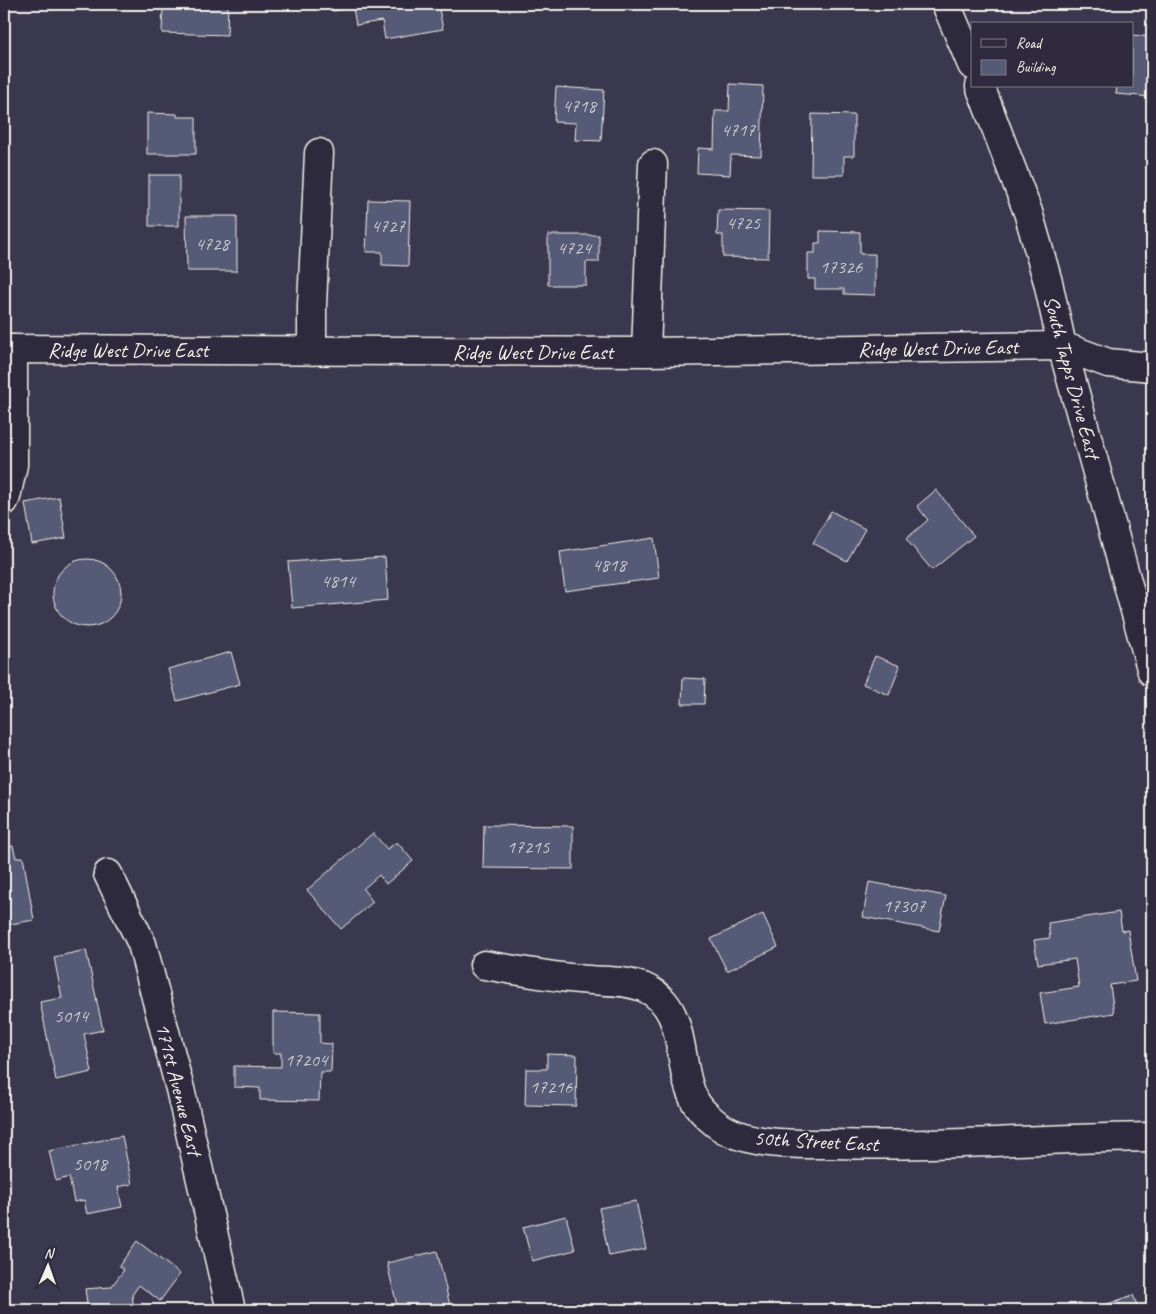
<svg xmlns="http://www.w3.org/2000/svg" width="1156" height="1314" font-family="Caveat,sans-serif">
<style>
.building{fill:#555a76;stroke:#f4f1e8}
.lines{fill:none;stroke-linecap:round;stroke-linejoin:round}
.minor-casing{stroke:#f4f1e8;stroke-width:31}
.minor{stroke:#2f2a3d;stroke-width:28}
.labels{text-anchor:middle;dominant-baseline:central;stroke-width:5;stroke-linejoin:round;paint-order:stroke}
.number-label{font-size:19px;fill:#cccbcc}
.street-label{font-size:21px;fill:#f4f1e8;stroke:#2f2a3d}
</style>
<rect width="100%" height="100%" fill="#3a384e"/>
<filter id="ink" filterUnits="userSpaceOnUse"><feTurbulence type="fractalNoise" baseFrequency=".02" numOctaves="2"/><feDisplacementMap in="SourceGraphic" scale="10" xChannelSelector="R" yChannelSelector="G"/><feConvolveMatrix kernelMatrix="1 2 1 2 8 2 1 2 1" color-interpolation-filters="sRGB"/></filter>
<g filter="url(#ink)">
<path class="building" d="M163 4H228L227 35 162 33Z
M332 4H438L443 29 385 39 382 21 356 25 353 8 333 11Z
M1111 4H1152V7Z
M1132 35 1152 37V97L1116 94 1117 86H1132Z
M730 84 763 86 761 156 731 155 730 175 697 173 698 148 714 149 715 111H729Z
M556 87 604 90 601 141 575 140 576 123 554 122Z
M147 113 177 114V117H196V154H147Z
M812 114 854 115V156H844V175H811Z
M149 175H179V226H149Z
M368 200 410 201 408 266 382 265V252H366Z
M718 210 769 211 768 258 723 257V235H717Z
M186 216H237V271H187Z
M820 231 860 232V254H875V295L844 294V289H815V279H808V253H815V243H820Z
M548 235H599V262H586V285H548Z
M936 490 974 536 932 570 906 539 928 520 917 506Z
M59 497 66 538 32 544 25 503Z
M831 511 865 529 847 561 813 543Z
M654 538 659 578 565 591 560 552Z
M385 557 388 600 292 608 288 562 342 558V560Z
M53 593a34 34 0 1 1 68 0a34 34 0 1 1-68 0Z
M231 652 240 684 177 701 168 669Z
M875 656 900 666 889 695 863 684Z
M683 678 705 679 704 704H682Z
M484 825 573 826V869L483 868Z
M373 833 387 849 397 842 413 861 386 884 379 875 363 889 373 902 341 929 307 890Z
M13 846 16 858 23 857 34 920 5 925 4 919V847Z
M869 882 946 896 939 931 863 917Z
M1119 912 1122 931 1128 930 1136 981 1110 985 1114 1013 1045 1024 1040 993 1079 987 1075 959 1038 964 1034 940 1050 938 1048 923Z
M763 914 778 947 727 971 711 939Z
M86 950 103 1030 84 1034 92 1072 56 1080 40 1002 62 998 54 957Z
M273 1012 320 1013V1043L332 1044 331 1072H320L319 1101 260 1100V1088L234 1087V1066L281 1067V1053H273Z
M547 1054 577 1055 576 1106 525 1105 526 1069H547Z
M122 1136 132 1184 118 1187 122 1207 87 1214 84 1200 74 1202 69 1177 56 1181 49 1151Z
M636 1201 646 1249 609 1256 599 1208Z
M566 1216 575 1250 532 1261 523 1227Z
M137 1241 180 1274 160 1301 139 1285 132 1295 134 1310H88L85 1289 111 1287 124 1270 119 1266Z
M437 1251 451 1310H398L387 1263Z
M1133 1295 1139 1310H1107L1105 1305Z
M919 1304 920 1310H896Z"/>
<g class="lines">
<g class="minor-casing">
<path id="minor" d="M946 4 972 65
M980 86 1028 212 1048 282 1062 346 1152 672
M4 349 646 352 1062 346 1108 363 1152 367
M312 351V305L319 153
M646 352 653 164
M4 501 6 497 13 465V349
M108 874 142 944 180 1089 231 1310
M484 965C515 970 547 976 579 979 601 982 622 979 643 987 690 1007 675 1064 695 1101 700 1111 718 1127 728 1131 758 1146 802 1144 834 1144 940 1147 1046 1138 1152 1137"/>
</g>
<use href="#minor" class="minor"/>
</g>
</g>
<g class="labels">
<g class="number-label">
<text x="579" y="106">4718</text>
<text x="738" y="130">4717</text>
<text x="743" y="223">4725</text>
<text x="388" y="226">4727</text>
<text x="212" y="244">4728</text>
<text x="574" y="248">4724</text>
<text x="841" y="267">17326</text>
<text x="609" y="565">4818</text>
<text x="338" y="581">4814</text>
<text x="528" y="847">17215</text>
<text x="904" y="906">17307</text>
<text x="71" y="1016">5014</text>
<text x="306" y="1060">17204</text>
<text x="551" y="1087">17216</text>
<text x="90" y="1164">5018</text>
</g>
<g class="street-label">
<text transform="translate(938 348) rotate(-1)">Ridge West Drive East</text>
<text x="128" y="350">Ridge West Drive East</text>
<text x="533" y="352">Ridge West Drive East</text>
<text transform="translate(1072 377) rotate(75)">South Tapps Drive East</text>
<text transform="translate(179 1089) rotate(76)">171st Avenue East</text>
<text transform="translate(816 1141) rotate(3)">50th Street East</text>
</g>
</g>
<rect width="1156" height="1314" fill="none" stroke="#2f2a3d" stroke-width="20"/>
<rect x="10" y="10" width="1136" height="1294" fill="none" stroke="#f4f1e8" stroke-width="2" filter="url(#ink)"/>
<rect x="971" y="22" width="162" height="65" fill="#2f2a3d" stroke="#7e7a81"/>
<rect x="981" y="39" width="25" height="8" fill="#2f2a3d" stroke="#7e7a81"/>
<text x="1016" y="48" font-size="15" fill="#f4f1e8">Road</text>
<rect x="981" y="60" width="25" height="15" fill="#555a76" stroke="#7e7a81"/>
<text x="1016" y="72" font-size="15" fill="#f4f1e8">Building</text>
<g transform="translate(48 1266) rotate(2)" stroke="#2f2a3d" stroke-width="4" paint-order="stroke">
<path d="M0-4L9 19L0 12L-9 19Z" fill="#f4f1e8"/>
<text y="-8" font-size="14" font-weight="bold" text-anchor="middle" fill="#f4f1e8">N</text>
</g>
</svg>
